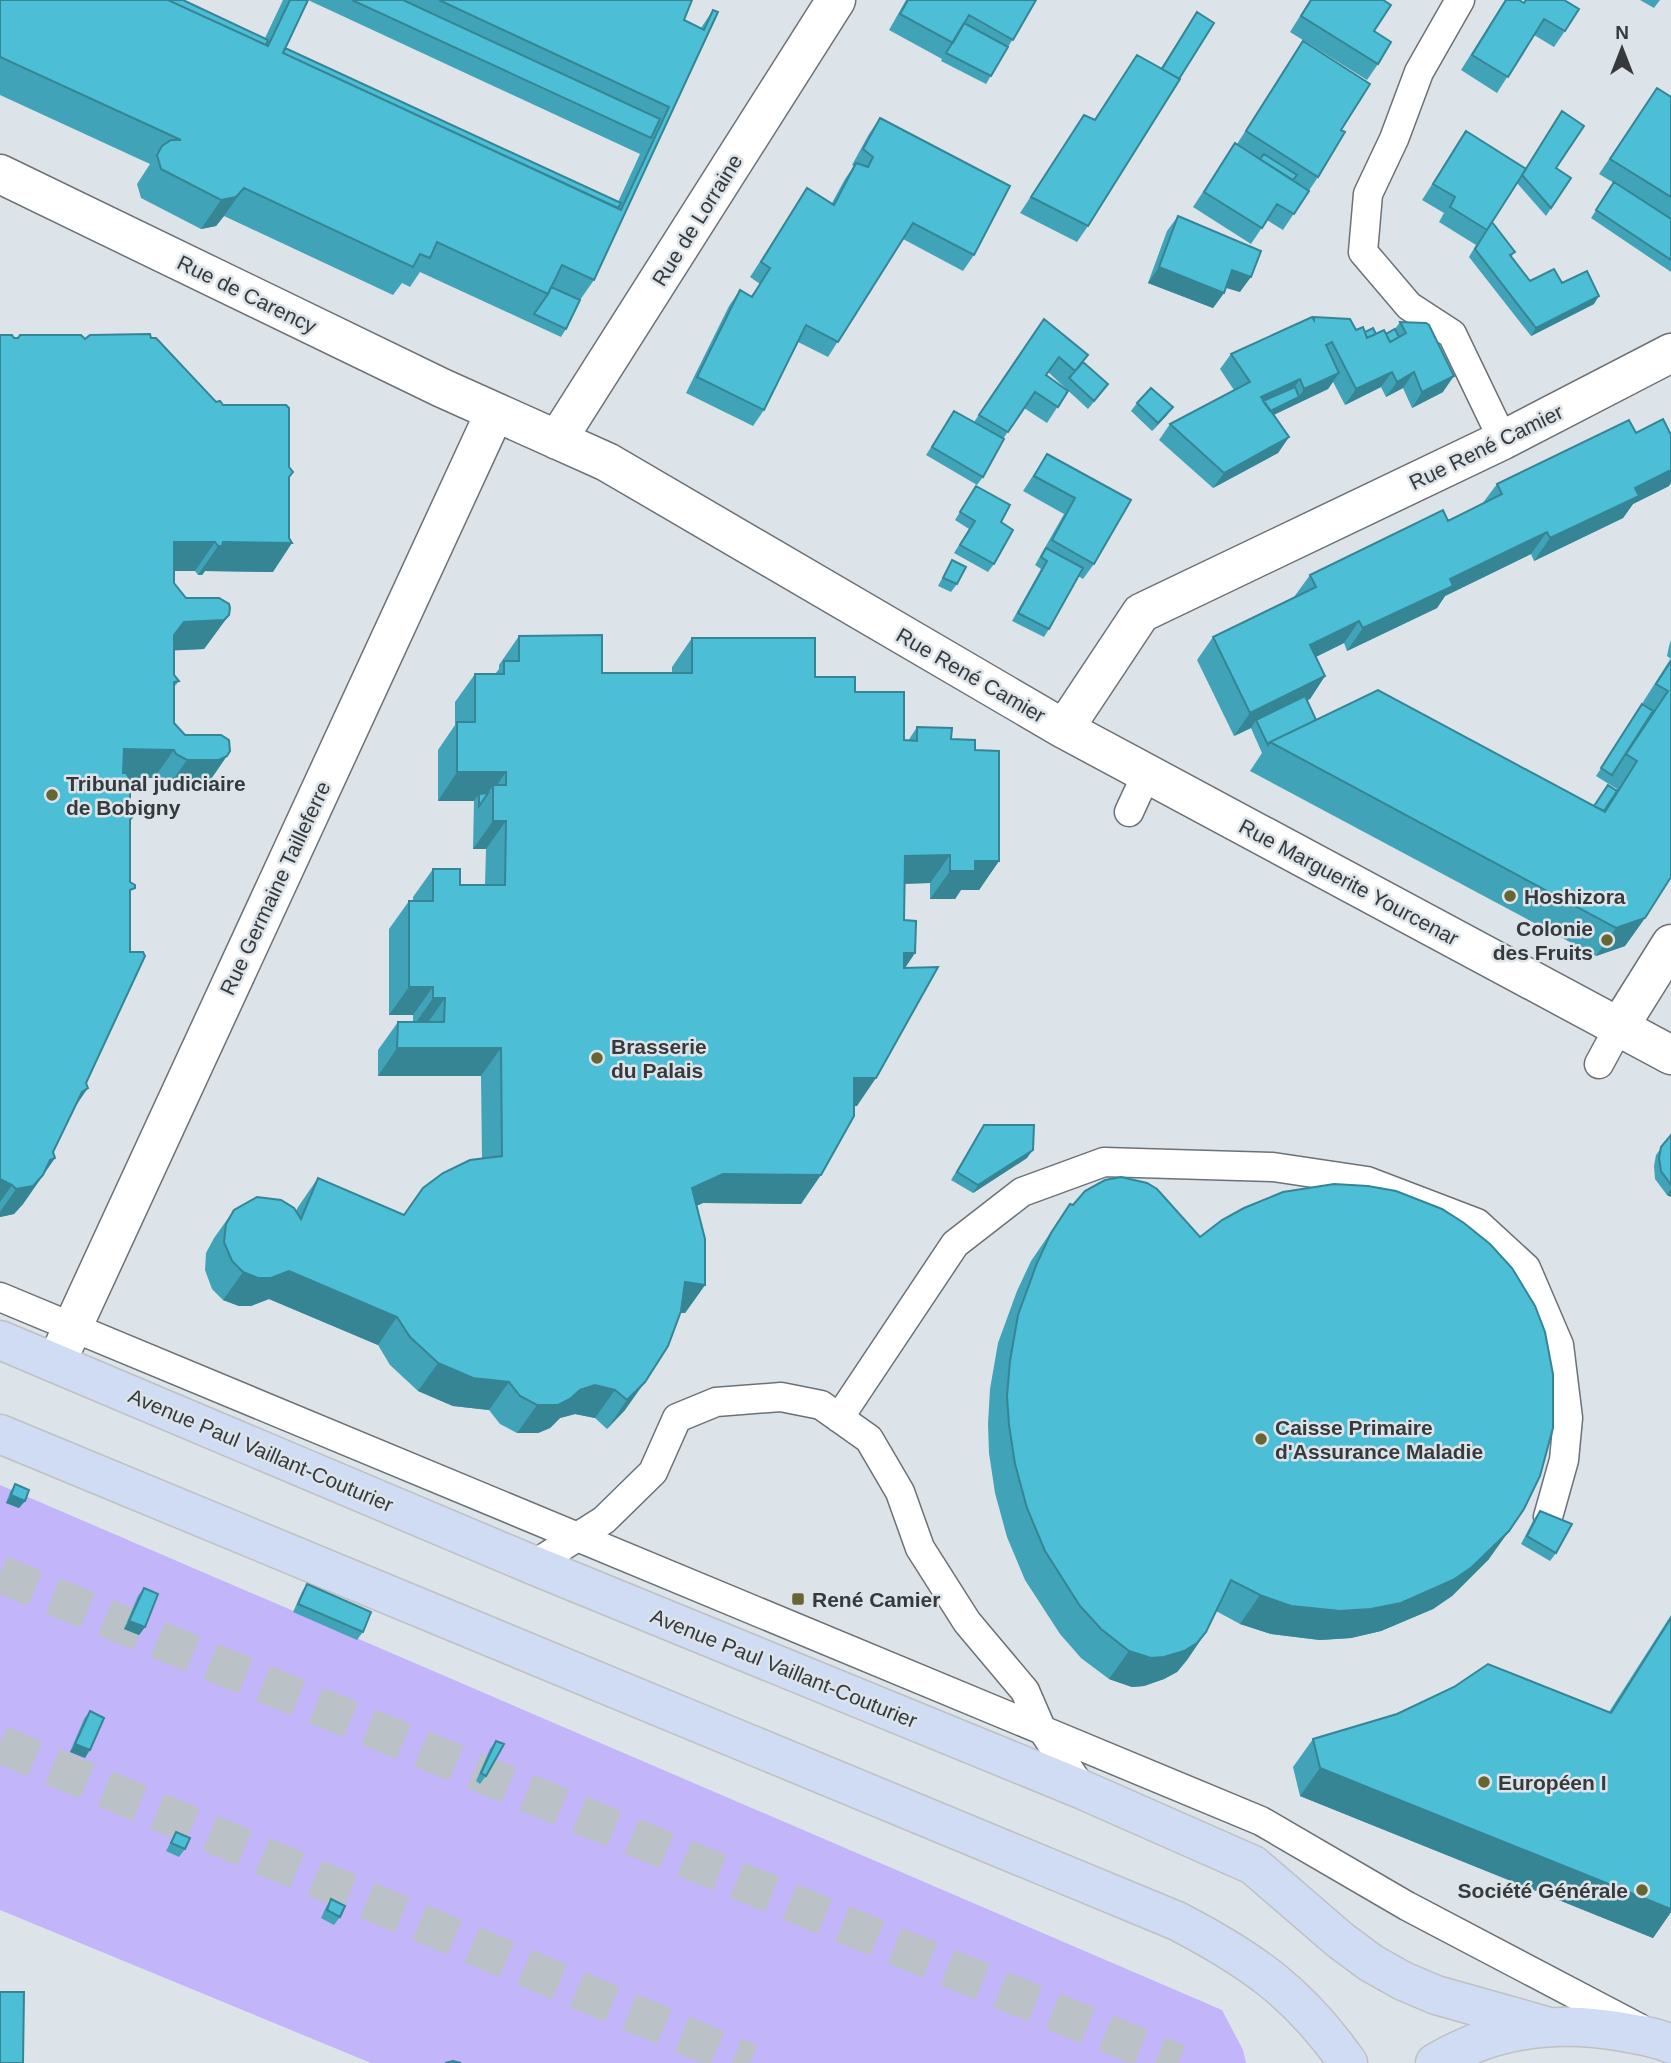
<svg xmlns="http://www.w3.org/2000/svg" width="1671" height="2063" font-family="Arial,sans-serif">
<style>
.green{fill:#c2b5f9}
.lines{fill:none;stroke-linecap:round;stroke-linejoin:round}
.highway-tunnel{stroke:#bbc2c7;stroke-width:38;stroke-dasharray:38 19;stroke-linecap:butt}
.lane-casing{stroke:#6b7277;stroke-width:31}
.street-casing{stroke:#6b7277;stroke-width:41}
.primary-casing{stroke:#bfc0c1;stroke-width:41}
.lane{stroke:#fff;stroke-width:28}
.street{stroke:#fff;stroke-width:38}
.primary{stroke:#d0dbf4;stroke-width:38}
.wall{fill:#41a3b7;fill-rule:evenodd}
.shaded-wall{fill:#358595}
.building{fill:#4cbed5;stroke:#358595;stroke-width:2}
.poi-dot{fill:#676532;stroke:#dce4ea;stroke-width:2.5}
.labels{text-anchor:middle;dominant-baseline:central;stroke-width:5;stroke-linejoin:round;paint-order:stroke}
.street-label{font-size:21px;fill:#363a3c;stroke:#dce4ea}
.poi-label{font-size:21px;font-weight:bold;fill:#363a3c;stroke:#dce4ea;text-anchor:start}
</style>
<rect width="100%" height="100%" fill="#dce4ea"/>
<path class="green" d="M0 1485 1222 2010 1243 2050 1246 2063H371L0 1910Z"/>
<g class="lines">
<path class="highway-tunnel" d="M0 1574 1178 2063
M0 1744 750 2063"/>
<g class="lane-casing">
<path id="lane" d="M1460 0 1419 72 1394 139 1368 194 1363 252 1409 306 1452 334 1503 440
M1129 812 1147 773
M1599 1064 1619 1027
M0 1297 1261 1821 1407 1906 1639 2028
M839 1418 955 1244 1022 1192 1104 1162 1273 1167 1367 1181 1477 1223 1526 1268 1559 1345 1568 1418 1564 1460 1548 1517
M533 1565 604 1520 653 1472 677 1418 716 1402 781 1397 821 1405 869 1439 900 1492 920 1548 967 1622 1025 1691 1041 1728 1083 1790"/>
</g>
<g class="street-casing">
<path id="street" d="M0 174 442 388 607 462 1064 729 1141 613 1503 440 1671 353
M557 440 836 0
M1064 729 1671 1055
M1619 1027 1671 944
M56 1363 495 412"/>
</g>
<g class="primary-casing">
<path id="primary" d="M0 1340 533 1565 1083 1790 1253 1865 1340 1940 1371 1963 1403 1981 1436 1995 1546 2026
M0 1434 1177 1921C1252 1960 1299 1993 1348 2063
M1435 2063C1493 2028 1557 2020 1623 2032 1640 2035 1656 2037 1671 2044"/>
</g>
<use href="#lane" class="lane"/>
<use href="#street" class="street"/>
<use href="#primary" class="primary"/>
</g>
<path class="wall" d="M0 0 265 38 283 0H692L684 20 701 28 713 10 594 280 580 300 566 329 561 337 420 272 410 287 402 283 393 295 224 216 216 226 201 229 141 198 137 184 150 164 0 95ZM308 0 640 154 618 202 285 48Z
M906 0H1036L986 84 941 61 942 59 889 30Z
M1310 0H1383L1374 31 1378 64 1367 80 1290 32Z
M1505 0 1523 3 1525 0 1565 31 1554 47 1534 35 1497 93 1461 70Z
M1640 0H1660L1654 8Z
M1197 12 1088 226 1077 242 1020 213 1084 115 1094 120 1137 55 1161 68Z
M1303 41 1341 130 1318 177 1283 230 1267 220 1251 244 1193 207 1235 143 1237 144Z
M1657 88 1671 97V272L1591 218 1614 183 1599 174Z
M880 118 974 255 963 271 903 239 828 357 798 342 764 410 753 426 686 393 729 306 740 290 751 296 760 284 750 277 807 188 832 203 845 179 854 166 852 165 869 134Z
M1466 131 1525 169 1556 168 1571 178 1546 216 1517 183 1492 222 1515 252 1511 257 1530 281 1562 283 1594 304 1531 336 1469 257 1476 245 1439 222 1444 213 1422 200Z
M1178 216 1240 292 1226 288 1224 293 1213 308 1148 283 1167 231Z
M1314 317 1356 330 1376 334H1386L1395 329 1400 322 1443 392 1412 408 1403 388 1386 397 1381 387 1345 405 1333 382 1328 389 1273 415 1289 437 1278 453 1213 488 1159 440 1170 424 1234 390 1220 369 1231 354Z
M1044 319 1083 362 1102 392 1088 409 1048 372 1046 375 1068 391 1047 423 1024 408 1003 439 983 477 977 485 926 455 954 411 974 422Z
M0 335 14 338 85 339 151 338 289 478 273 572 205 571 202 575H198L195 571H174V583L186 598 229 615 204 649 174 650V675L179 681 174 687V723L207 785 199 788H167L156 783 154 778H130V894L74 1108 53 1152 55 1158 23 1204 14 1214 0 1217Z
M1137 403 1167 415 1152 431 1131 411Z
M1636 433 1669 486 1633 504 1623 518 1534 561 1531 554 1445 596 1437 608 1347 651 1344 643 1316 657 1325 676 1310 699 1307 700 1316 720 1594 806 1617 789 1596 776 1671 658V877L1645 918 1625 946 1596 956 1250 771 1262 753 1251 728 1234 736 1197 660 1213 637 1294 597 1310 575 1448 521 1482 504 1497 484Z
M1047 454 1131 500 1094 564 1083 579 1078 576 1049 629 1044 637 1012 621 1041 569 1035 565 1064 514 1023 491Z
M976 486 1001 522 994 564 988 572 954 553 969 529 955 520Z
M952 560 957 584 951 592 938 586Z
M519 636 602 673H672V667L692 638 815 677 855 692 904 740 908 741 917 727 951 739 975 750 999 861 979 890H961L955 899H930V883L905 884 904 920 915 953 905 968 857 1106H854L801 1204 703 1203 696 1206 705 1285 685 1313H680L625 1410 607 1429 595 1418 575 1414 560 1418 550 1428 538 1433H517L500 1424 489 1410 453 1406 418 1391 390 1365 378 1345 269 1299 251 1306H239L223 1300 212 1289 205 1270 206 1253 214 1238 234 1210 296 1211 298 1207 318 1178 404 1215 482 1159 481 1076H378V1050L398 1022H413V1015H389V929L409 901H413V897L433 869 460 885H485L486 849H473L474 801H438V750L455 725V702L475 674H495L499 669V665Z
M1671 640V659L1667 656 1669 646Z
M984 1125 1027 1158 973 1193 951 1180Z
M1671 1135V1197L1667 1195 1655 1179 1654 1166 1656 1155Z
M1070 1204 1489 1559 1452 1596 1433 1609 1381 1631 1351 1638 1320 1640 1271 1634 1240 1624 1216 1611 1206 1632 1187 1660 1177 1672 1164 1679 1144 1686 1132 1687 1109 1679 1081 1658 1060 1634 1025 1580 1007 1537 995 1493 989 1453 988 1424 990 1389 998 1343 1017 1291 1031 1261Z
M15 1484 25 1501 19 1508 6 1503 10 1492Z
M1540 1511 1556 1553 1550 1561 1521 1544 1534 1519Z
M307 1584 363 1632 357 1640 293 1612 302 1592Z
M144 1588 145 1627 139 1635 124 1629 138 1596Z
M1671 1615V1912L1653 1938 1300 1796 1293 1767 1313 1739 1609 1712Z
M90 1711 85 1758 70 1752 84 1719Z
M496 1741 486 1776 480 1784 476 1781 490 1749Z
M176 1832 185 1849 179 1857 166 1851Z
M331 1899 340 1917 334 1925 321 1918 326 1907Z"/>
<path class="shaded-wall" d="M244 188 224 216 216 226 201 229 221 200Z
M1159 267 1224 293 1213 308 1148 283Z
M1232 270 1251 277 1240 292 1221 286Z
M1599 296 1594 304 1531 336 1536 328Z
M1392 372 1381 387 1345 405 1356 389Z
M1414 372 1403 388 1386 397 1397 382Z
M1339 373 1328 389 1257 423 1263 415 1299 397 1304 389Z
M1454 376 1443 392 1412 408 1422 392Z
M1300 379 1289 395 1258 409 1261 397Z
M1173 407 1167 415 1152 431 1158 423Z
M1289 437 1278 453 1213 488 1224 473Z
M1671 470V483L1669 486 1633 504 1623 518 1534 561 1550 538 1635 488Z
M1547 532 1531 554 1445 596 1437 608 1347 651 1363 628 1450 579Z
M174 542H215L195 571H154Z
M223 542 292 543 273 572 205 571 202 575H198L218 546Z
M229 615 204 649 164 651 154 664 184 622Z
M1359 621 1344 643 1295 667 1310 645Z
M1325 676 1310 699 1258 724 1256 720 1251 728 1234 736 1250 713Z
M124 749 174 750 154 778 104 777Z
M227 756 207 785 199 788H167L187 760Z
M457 772H506L493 791V785L483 801 479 794 474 801H438Z
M493 821H506L486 849H473Z
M950 855 930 883 885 884 905 856Z
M975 861H999L979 890H961L955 899H930L950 871Z
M1645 918 1625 946 1596 956 1616 928Z
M904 953H915L895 982Z
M409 987H433L413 1015H389Z
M433 998H445L425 1027H413Z
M397 1048H501L481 1076H378Z
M854 1078H876L857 1106H834Z
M88 1088 68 1117 82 1092Z
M1033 1150 1027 1158 973 1193 978 1185Z
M55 1158 23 1204 14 1214 0 1217V1212L16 1189 50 1160Z
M723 1174 821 1175 801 1204 703 1203 672 1217 692 1188Z
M0 1179 12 1185 0 1202Z
M1671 1189V1197L1667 1195Z
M289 1271 397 1317 378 1345 269 1299 251 1306H239L223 1300 243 1272Z
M685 1282 705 1285 685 1313 666 1311Z
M438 1363 509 1382 489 1410 453 1406 418 1391Z
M645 1382 625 1410 607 1429 627 1400Z
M595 1385 615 1390 595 1418 575 1414 560 1418 550 1428 538 1433H517L537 1405Z
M11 1495 25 1501 19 1508 6 1503Z
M1509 1531 1489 1559 1452 1596 1433 1609 1381 1631 1351 1638 1320 1640 1271 1634 1240 1624 1260 1595Z
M129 1621 145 1627 139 1635 124 1629Z
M1206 1632 1187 1660 1177 1672 1164 1679 1144 1686 1132 1687 1109 1679 1129 1651Z
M75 1744 90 1750 85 1758 70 1752Z
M1320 1768 1671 1909V1912L1653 1938 1300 1796Z"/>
<path class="building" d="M0 0H168L268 46 290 0H308L283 53 621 210 669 107 439 0H692L684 20 704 30 713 10 718 12 594 280 562 265 548 294 437 242 430 258 420 254 413 267 244 188 236 197 221 200 161 169 157 155 162 146 171 140H181L0 57Z
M168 0H183L268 40 266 45Z
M352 0H403L660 119 651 138Z
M908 0H1036L1013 40 969 15 953 43 900 14Z
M1311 0H1383L1391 5 1374 31 1391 42 1378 64 1301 16Z
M1506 0H1519L1524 3 1526 0H1564L1579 9 1565 31 1544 19 1508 77 1472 55Z
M1197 12 1214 23 1179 79 1162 69Z
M964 23 1008 47 991 76 946 53Z
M1303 41 1370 84 1341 130 1345 132 1318 177 1246 131Z
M285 48 621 203 618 208 283 53Z
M1137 55 1180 79 1088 226 1031 197 1084 115 1095 120Z
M1657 88 1671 97V197L1610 159Z
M1562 111 1584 126 1556 168 1571 178 1551 208 1522 175Z
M880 118 1010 186 974 255 913 223 838 342 806 325 764 410 697 377 740 290 752 297 770 268 761 262 807 188 834 205 856 163 868 167 873 157 863 149Z
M1466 131 1526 169 1487 230 1450 207 1455 197 1433 184Z
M1235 143 1309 191 1294 214 1277 204 1262 228 1204 192Z
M1264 154 1297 175 1293 180 1260 159Z
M1614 182 1671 219V260L1596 210Z
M1178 216 1261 251 1251 277 1232 270 1224 293 1159 267Z
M1492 222 1515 252 1510 255 1530 281 1554 269 1562 283 1587 271 1599 296 1536 328 1475 249Z
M551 287 580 300 566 329 534 314 548 294Z
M1312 317 1314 320V317L1350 319 1356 330 1363 327 1367 338 1384 330 1390 342 1406 333 1400 322 1426 323 1429 325 1454 376 1422 392 1414 372 1397 382 1392 372 1356 389 1332 342 1326 345 1339 373 1304 389 1300 379 1261 397 1289 437 1224 473 1170 424 1250 382 1231 354Z
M1044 319 1088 355 1075 371 1059 357 1046 375 1068 391 1058 407 1035 392 1008 432 979 415Z
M1373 328 1376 334 1367 338 1365 332Z
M1395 329 1399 337 1390 342 1386 334Z
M150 334 151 338H156L216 402 220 401 223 405H286L289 408V467L293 472 289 477V538L292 543 223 542 222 546H218L215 542H174V583L186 598H219L229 604 230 608 229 615 224 620 184 622 174 635V675L179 681 174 682V723L185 735H221L229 740 230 751 227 756 219 760H187L176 754 174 750 124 749 123 773H126L130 779V812L134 815 130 820V882L135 885V888L130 890V952H143L145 956 86 1083 88 1088 82 1092 53 1152 55 1158 50 1160 43 1175 33 1186 16 1189 12 1185 0 1179V335H12L14 338H18L20 335H81L85 339 90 335Z
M1083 362 1108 384 1094 401 1069 378Z
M1295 387 1299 397 1270 411 1263 401Z
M1151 388 1173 407 1158 423 1137 403Z
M954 411 1004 439 983 477 932 447Z
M1663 419 1671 435V470L1635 488 1639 496 1550 538 1547 532 1450 579 1453 586 1363 628 1359 621 1310 645 1325 676 1250 713 1213 637 1316 587 1310 575 1443 510 1448 521 1502 494 1497 484 1629 420 1636 433Z
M1047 454 1131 500 1094 564 1052 540 1075 498 1034 476Z
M976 486 1010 505 1001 522 1013 530 994 564 960 545 975 521 960 512Z
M1046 548 1083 568 1049 629 1018 613 1047 561 1041 557Z
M952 560 966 567 957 584 943 578Z
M602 635V673H692V638H815V677H855V692H904V740L917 741V727L952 728 951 739 975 740V750L999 751V861H975V871H950V855L905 856 904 920 916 921V923L915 953H904V968L938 967 876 1078H854V1116L821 1175 723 1174 692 1188 705 1239V1285L685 1282 681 1311 668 1346 645 1382 627 1400 615 1390 595 1385 580 1390 570 1399 558 1405H537L520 1396 509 1382 473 1378 438 1363 410 1337 397 1317 289 1271 271 1278H258L243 1272 232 1261 224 1242 226 1224 234 1210 257 1197 281 1200 294 1208 301 1219 318 1178 404 1215 423 1188 443 1173 470 1160 502 1156 501 1048H397L398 1022H444L445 998H433V987H409V901H433V869H460V885H505L506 821H493V785H506V772H457V722H475V674H504V661H519V636Z
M1671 661V877L1645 918 1616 928 1270 742 1378 690 1605 812 1637 761 1626 754 1668 691 1656 684Z
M1305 696 1316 720 1270 742 1268 745 1256 720Z
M1642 704 1653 711 1612 775 1601 768Z
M1608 785 1617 791 1604 811 1594 806Z
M488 793 479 806V794Z
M984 1125H1034L1033 1150 978 1185 957 1172Z
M1671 1135V1185L1661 1171 1659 1158 1661 1147Z
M1121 1177 1147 1183 1157 1189 1200 1237 1222 1220 1244 1208 1283 1192 1334 1184 1368 1186 1396 1191 1442 1209 1464 1223 1490 1244 1512 1268 1535 1306 1545 1332 1553 1374V1428L1540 1476 1524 1509 1509 1531 1472 1567 1453 1580 1401 1603 1371 1609 1340 1611 1291 1606 1260 1595 1231 1580 1206 1632 1197 1643 1184 1651 1164 1657 1151 1658 1129 1651 1101 1629 1080 1606 1045 1551 1027 1508 1015 1464 1009 1425 1007 1396 1010 1361 1018 1315 1037 1263 1051 1233 1070 1204 1073 1205 1085 1191 1105 1180Z
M15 1484 29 1490 25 1501 11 1495Z
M1540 1511 1572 1524 1556 1553 1527 1536Z
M307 1584 371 1612 363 1632 298 1604Z
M144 1588 158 1594 145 1627 129 1621Z
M1671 1618V1909L1320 1768 1313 1739 1397 1714 1454 1687 1488 1664 1611 1713Z
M90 1711 104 1718 90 1750 75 1744Z
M496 1741 504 1744 486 1776 481 1773Z
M176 1832 190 1838 185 1849 171 1843Z
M331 1899 345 1906 340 1917 327 1910Z
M0 1992H24L23 2063H0Z
M453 2061 461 2063H445Z"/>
<g class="poi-dot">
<circle cx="52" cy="795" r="7"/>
<circle cx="1510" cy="896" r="7"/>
<circle cx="1607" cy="940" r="7"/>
<circle cx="597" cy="1058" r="7"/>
<circle cx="1261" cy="1439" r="7"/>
<rect x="791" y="1592" width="14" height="14" rx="3.5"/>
<circle cx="1484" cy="1782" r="7"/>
<circle cx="1642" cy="1890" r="7"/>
</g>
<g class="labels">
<g class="street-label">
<text transform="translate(697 220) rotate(-58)">Rue de Lorraine</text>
<text transform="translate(247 294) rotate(26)">Rue de Carency</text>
<text transform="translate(1486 447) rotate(-26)">Rue René Camier</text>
<text transform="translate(971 675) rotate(30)">Rue René Camier</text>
<text transform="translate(1349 882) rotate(28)">Rue Marguerite Yourcenar</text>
<text transform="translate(275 888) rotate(-65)">Rue Germaine Tailleferre</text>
<text transform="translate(261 1450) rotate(23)">Avenue Paul Vaillant-Couturier</text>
<text transform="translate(784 1668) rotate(22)">Avenue Paul Vaillant-Couturier</text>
</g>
<g class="poi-label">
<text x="66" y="783">Tribunal judiciaire<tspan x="66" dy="24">de Bobigny</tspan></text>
<text x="1524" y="896">Hoshizora</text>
<text x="1593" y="928" text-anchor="end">Colonie<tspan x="1593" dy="24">des Fruits</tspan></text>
<text x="611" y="1046">Brasserie<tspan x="611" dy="24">du Palais</tspan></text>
<text x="1275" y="1427">Caisse Primaire<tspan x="1275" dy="24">d'Assurance Maladie</tspan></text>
<text x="812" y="1599">René Camier</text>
<text x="1498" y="1782">Européen I</text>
<text x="1628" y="1890" text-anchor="end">Société Générale</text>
</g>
</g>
<g transform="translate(1622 49)" stroke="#dce4ea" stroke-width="5" paint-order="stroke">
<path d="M0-5L12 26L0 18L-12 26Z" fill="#363a3c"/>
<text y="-10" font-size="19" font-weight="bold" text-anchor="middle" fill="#363a3c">N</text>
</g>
</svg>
